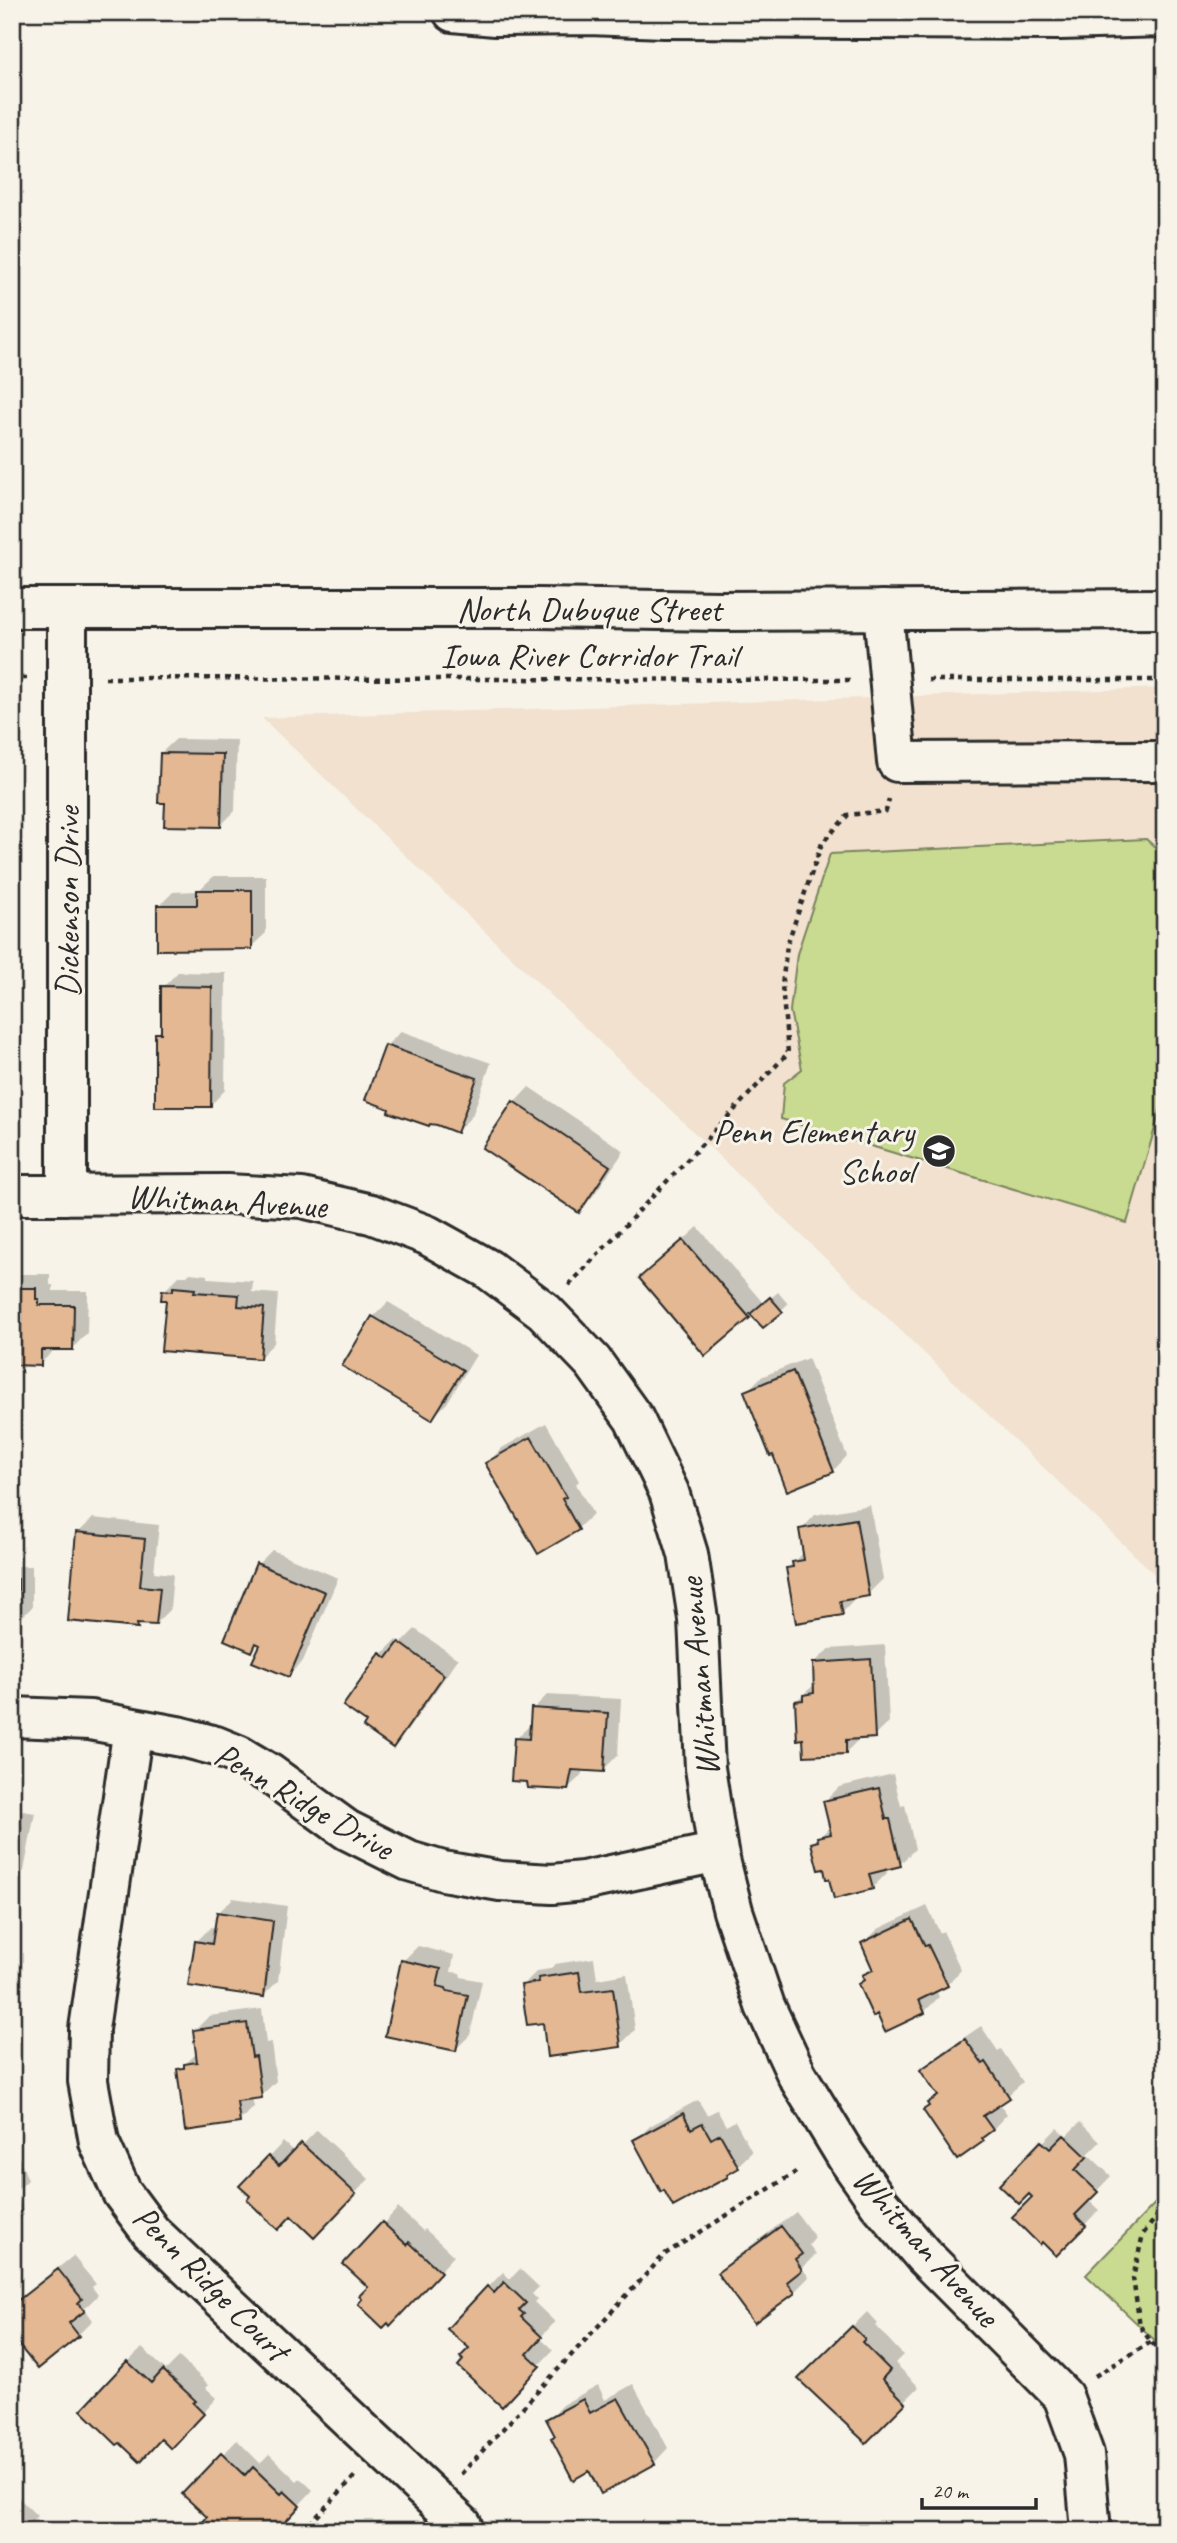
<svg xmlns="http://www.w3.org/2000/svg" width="1177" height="2543" font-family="Caveat,sans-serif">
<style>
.built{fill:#f1e1ce}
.green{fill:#c9db90;stroke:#7a835e;stroke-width:2}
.shadow{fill:#0003}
.building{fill:#e3b893;stroke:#2b2b2b;stroke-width:2}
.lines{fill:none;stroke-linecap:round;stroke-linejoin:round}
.minor-casing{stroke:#2b2b2b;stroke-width:44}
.major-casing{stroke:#2b2b2b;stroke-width:44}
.path{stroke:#2b2b2b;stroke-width:4.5;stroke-dasharray:5 5;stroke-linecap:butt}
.minor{stroke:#f7f3e8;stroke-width:38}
.major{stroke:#f7f3e8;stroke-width:38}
.labels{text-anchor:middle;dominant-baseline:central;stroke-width:6;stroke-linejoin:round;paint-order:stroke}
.street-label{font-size:35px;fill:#2b2b2b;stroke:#f7f3e8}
.poi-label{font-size:35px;fill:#2b2b2b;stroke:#f7f3e8;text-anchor:end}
</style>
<rect width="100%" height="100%" fill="#f7f3e8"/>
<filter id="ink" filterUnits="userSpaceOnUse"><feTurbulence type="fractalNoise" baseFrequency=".0143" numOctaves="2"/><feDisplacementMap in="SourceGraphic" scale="14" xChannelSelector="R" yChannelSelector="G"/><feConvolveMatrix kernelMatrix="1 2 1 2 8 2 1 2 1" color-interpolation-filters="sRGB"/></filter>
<g filter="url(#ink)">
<path class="built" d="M1165 688V1584L262 718Z"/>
<path class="green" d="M1146 839 1165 856V1094L1127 1223 781 1119 784 1083 802 1069 790 1011 797 954 830 854Z
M1165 2193V2350L1086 2275Z"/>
<path class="shadow" d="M176 739 237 740 235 811 220 826 167 801 161 753Z
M214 876H266V933L251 947 159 906 173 892 198 891Z
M178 972 226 973 225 1090 211 1105 157 1034 162 1028 163 987Z
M401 1031 491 1063 472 1116 457 1131 431 1123 386 1046Z
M529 1087 624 1151 593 1196 579 1210 485 1147 515 1102Z
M698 1227 764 1304 778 1292 788 1304 763 1326 752 1313 748 1317 641 1278Z
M190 1273 208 1275V1278L253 1281 252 1292 278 1294 274 1343 259 1358 164 1291 179 1276H187Z
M12 1274H50V1285H53V1291H88L87 1333 73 1348 55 1349 40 1364H12Z
M388 1302 476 1355 447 1403 432 1418 373 1317Z
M808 1358 847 1456 833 1471 746 1392 761 1377Z
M546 1423 579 1481 576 1484 593 1514 578 1528 538 1552 487 1463 502 1448Z
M870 1505 883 1579 868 1594 856 1596V1598L842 1613 788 1569 804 1552 801 1530 815 1515Z
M93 1518 159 1525 154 1572 173 1574 170 1609 155 1624 141 1622 138 1626 70 1620 78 1533Z
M272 1550 338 1578 303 1661 289 1675 262 1644 259 1642 252 1650 258 1564Z
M12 1566H32V1607L17 1622H12Z
M415 1629 458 1659 407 1731 392 1746 382 1654 396 1640 401 1643Z
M885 1645 889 1722 874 1736 861 1737 846 1752 805 1737 796 1701 815 1684 814 1663 829 1649Z
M547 1695 621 1699 618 1755 603 1770 583 1769V1774L568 1788 528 1780 516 1739 531 1724 533 1709Z
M893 1774 901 1806 905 1805 915 1849 900 1864 885 1868 887 1873 872 1888 831 1877 813 1843 830 1827 825 1801 839 1787Z
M12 1809 35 1813 24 1871 12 1882Z
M233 1898 287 1906 278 1981 263 1996 196 1942 211 1927 216 1928 218 1913Z
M927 1906 940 1933 943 1931 961 1970 947 1985 936 1990 939 1997 924 2012 866 1978 864 1976 873 1967 863 1944 878 1929Z
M418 1946 454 1955 451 1972 460 1973 461 1977 482 1981 470 2035 455 2050 403 1961Z
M594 1958 597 1979 627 1974 635 2030 620 2045 544 2021 523 1985 537 1971 550 1969 555 1964Z
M262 2009 266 2043 271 2042 276 2081 261 2096 252 2097 254 2107 239 2121 179 2070 197 2053 194 2031 209 2016Z
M981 2026 998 2051 1001 2049 1023 2082 999 2103 1007 2114 983 2140 931 2105 929 2103 939 2094 922 2070 937 2056Z
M698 2100 707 2115 717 2110 726 2126 735 2121 752 2152 727 2176 665 2187 635 2141 650 2126Z
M1080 2122 1100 2142 1088 2154 1111 2176 1088 2200 1099 2210 1056 2254 1034 2197 1029 2192 1001 2185 1057 2128 1066 2136Z
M317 2130 369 2179 328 2221 291 2214 253 2196 242 2186 283 2142 295 2153Z
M12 2139 28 2180 16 2191 24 2215 12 2227Z
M398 2208 423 2231 425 2229 454 2256 405 2309 370 2287 346 2264Z
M796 2212 815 2238 809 2245 816 2254 802 2268 809 2277 794 2292 754 2321 719 2273 733 2259Z
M73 2256 96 2284 92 2287 98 2295 84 2309 93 2320 78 2335 12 2334V2305Z
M520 2269 539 2287 532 2294 537 2299 534 2302 555 2322 540 2338 553 2350 516 2390 449 2328 503 2272 510 2279Z
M867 2312 878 2324 876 2326 903 2355 895 2363 919 2387 866 2440 800 2379Z
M142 2348 166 2370 179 2357 209 2385 206 2388 217 2398 186 2432 128 2362Z
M633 2384 668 2448 654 2463 590 2469 556 2435 548 2420 562 2405 598 2385 605 2400Z
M237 2440 260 2463 269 2454 297 2481 300 2478 313 2490 275 2531 209 2517 185 2494Z
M12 2491 37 2516 22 2531H12Z"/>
<path class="building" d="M160 753 223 754 221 827 164 826 165 803H158Z
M197 890H252V949L157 950V905H197Z
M161 986 212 987 211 1107H155V1033H161Z
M385 1045 477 1078 457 1133 437 1125 430 1124 429 1126 388 1112 389 1109 365 1100Z
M513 1101 610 1166 579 1213 482 1148Z
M683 1240 750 1318 705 1356 639 1278Z
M173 1287 195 1289 194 1292 239 1295 238 1306 264 1308 260 1359 161 1351 166 1300H161L162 1290 173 1291Z
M12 1288H36V1299H39V1305H74L73 1350H41V1366L12 1365Z
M770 1297 783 1312 763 1328 750 1314Z
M372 1316 463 1370 432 1420 342 1366Z
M793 1371 834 1472 787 1491 773 1455 770 1456 744 1391Z
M531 1437 566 1497 562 1499 579 1530 538 1554 485 1463Z
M856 1519 869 1596 840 1601 843 1615 796 1623 786 1568 793 1567 792 1562 804 1560 799 1529Z
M76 1532 145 1539 140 1586 160 1588 156 1625 137 1624 138 1628 68 1621Z
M256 1563 325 1592 289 1677 252 1662 260 1645 256 1643 252 1652 224 1640Z
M12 1579H18V1623L12 1624Z
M399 1642 444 1675 393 1748 363 1727 366 1722 343 1706 380 1653 387 1658Z
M871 1659 875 1738 846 1740V1754L804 1756 803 1739 797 1740 795 1701 803 1700V1695L814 1693 813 1663Z
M531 1708 608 1713 604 1772 572 1770 568 1790 528 1788 527 1782 511 1781 514 1738 529 1739Z
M879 1788 886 1819H890L901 1866 869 1874 873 1889 834 1899 829 1879H826L824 1869 818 1870 811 1843 818 1841 817 1837 831 1834 823 1801Z
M12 1826 21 1827 12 1870Z
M217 1912 273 1921 264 1997 188 1986 195 1941 212 1944Z
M912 1919 925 1946 928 1945 948 1986 919 2000 925 2013 885 2032 877 2014 873 2017 858 1984 864 1980 862 1975 873 1970 861 1943Z
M401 1960 441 1969 437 1986 446 1988 447 1991 468 1995 456 2051 385 2036Z
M579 1972 582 1992 613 1988 621 2047 547 2057 543 2023 527 2025 521 1985 539 1982 538 1978Z
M247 2023 252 2057 256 2056 262 2098 237 2101 240 2123 185 2131 177 2069 184 2068V2064L197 2062 193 2030Z
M965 2039 983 2064 986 2062 1010 2098 983 2116 993 2130 982 2138 984 2141 957 2160 923 2110 929 2106 927 2103 938 2096 920 2070Z
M683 2113 691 2129 702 2123 711 2139 720 2134 739 2168 727 2175 728 2177 673 2207 664 2190 661 2192 633 2140Z
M1064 2135 1087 2157 1075 2170 1098 2192 1075 2215 1086 2226 1056 2256 1042 2242 1040 2245 1012 2217 1032 2197 1029 2194 1019 2204 999 2185 1041 2141 1050 2149Z
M301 2143 356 2194 314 2238 291 2216 278 2230 247 2200 250 2196 239 2186 268 2156 279 2166Z
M382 2222 407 2245 409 2242 441 2272 390 2326 388 2323 383 2328 358 2304 362 2299 359 2296 368 2287 343 2264Z
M781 2226 802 2254 795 2259 802 2270 787 2282 795 2293 754 2323 717 2273Z
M58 2269 82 2299 78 2303 85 2311 69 2323 79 2336 38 2369 12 2337V2305Z
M504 2282 526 2303 519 2310 524 2314 521 2317 542 2337 527 2354 540 2366 502 2407 458 2366 463 2360 460 2357 469 2348 447 2329 487 2286 494 2293Z
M852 2326 865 2339 862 2342 890 2370 882 2379 906 2403 866 2443 798 2379Z
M127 2361 151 2383 163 2370 196 2401 193 2403 204 2414 171 2449 161 2439 140 2462 120 2443 117 2445 81 2410Z
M618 2398 655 2464 601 2494 589 2471 573 2480 551 2438 555 2436 546 2419 583 2399 590 2413Z
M221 2453 245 2476 253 2467 281 2494 284 2491 300 2506 277 2531H260L257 2528 255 2531H210L202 2523 207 2517 182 2494Z"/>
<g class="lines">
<g class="minor-casing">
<path id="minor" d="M453 12 495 16 589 15 664 18 1060 20 1165 17
M883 610 897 762 1165 761
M12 1195 227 1194 302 1198 371 1214 427 1235 488 1269 544 1311 593 1362 634 1419 669 1492 688 1554 698 1619 705 1768 718 1852 733 1911 765 2006 797 2075 846 2156 879 2203 923 2255 1063 2396 1084 2454 1091 2531
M67 1195V609
M12 1717 90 1720 182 1737 216 1746 238 1755 270 1774 347 1830 409 1861 443 1871 500 1881 552 1884 583 1881 718 1852
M133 1728 89 2029 88 2081 99 2142 122 2193 151 2232 462 2525"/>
</g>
<g class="major-casing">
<path id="major" d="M12 608H539L720 611 1165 609"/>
</g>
<path class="path" d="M12 678H30
M105 678 852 680
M928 680H1165
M569 1285 788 1053 782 985 787 945 822 843 848 815 886 811 889 799
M1165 2206 1143 2234 1133 2278 1140 2326 1151 2342 1165 2355
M1095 2376 1151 2342
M461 2474 665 2254 796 2172
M303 2531 356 2475"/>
<use href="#minor" class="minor"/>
<use href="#major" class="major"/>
</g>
</g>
<defs>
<g id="school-disc" transform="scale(1.75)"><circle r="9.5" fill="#2b2b2b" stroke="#f7f3e8"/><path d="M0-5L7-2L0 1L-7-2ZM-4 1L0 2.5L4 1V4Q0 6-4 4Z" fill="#fff"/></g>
</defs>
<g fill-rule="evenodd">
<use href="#school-disc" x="939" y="1151"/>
</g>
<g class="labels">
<g class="street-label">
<text x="589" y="609">North Dubuque Street</text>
<text x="589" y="655">Iowa River Corridor Trail</text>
<text transform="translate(67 902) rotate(-90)">Dickenson Drive</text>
<text transform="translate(227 1201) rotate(3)">Whitman Avenue</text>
<text transform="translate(699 1677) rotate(-95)">Whitman Avenue</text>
<text transform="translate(304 1801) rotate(30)">Penn Ridge Drive</text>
<text transform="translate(926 2247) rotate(48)">Whitman Avenue</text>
<text transform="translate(211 2283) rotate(45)">Penn Ridge Court</text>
</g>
<g class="poi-label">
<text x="914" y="1131">Penn Elementary<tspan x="914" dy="40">School</tspan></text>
</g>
</g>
<rect width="1177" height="2543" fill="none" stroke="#f7f3e8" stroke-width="42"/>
<rect x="21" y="21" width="1135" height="2501" fill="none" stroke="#2b2b2b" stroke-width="2.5" filter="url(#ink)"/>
<path d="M922 2498v10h114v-10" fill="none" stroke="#2b2b2b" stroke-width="3.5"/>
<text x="932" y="2498" font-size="21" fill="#2b2b2b" stroke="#f7f3e8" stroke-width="5" paint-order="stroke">20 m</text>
</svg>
